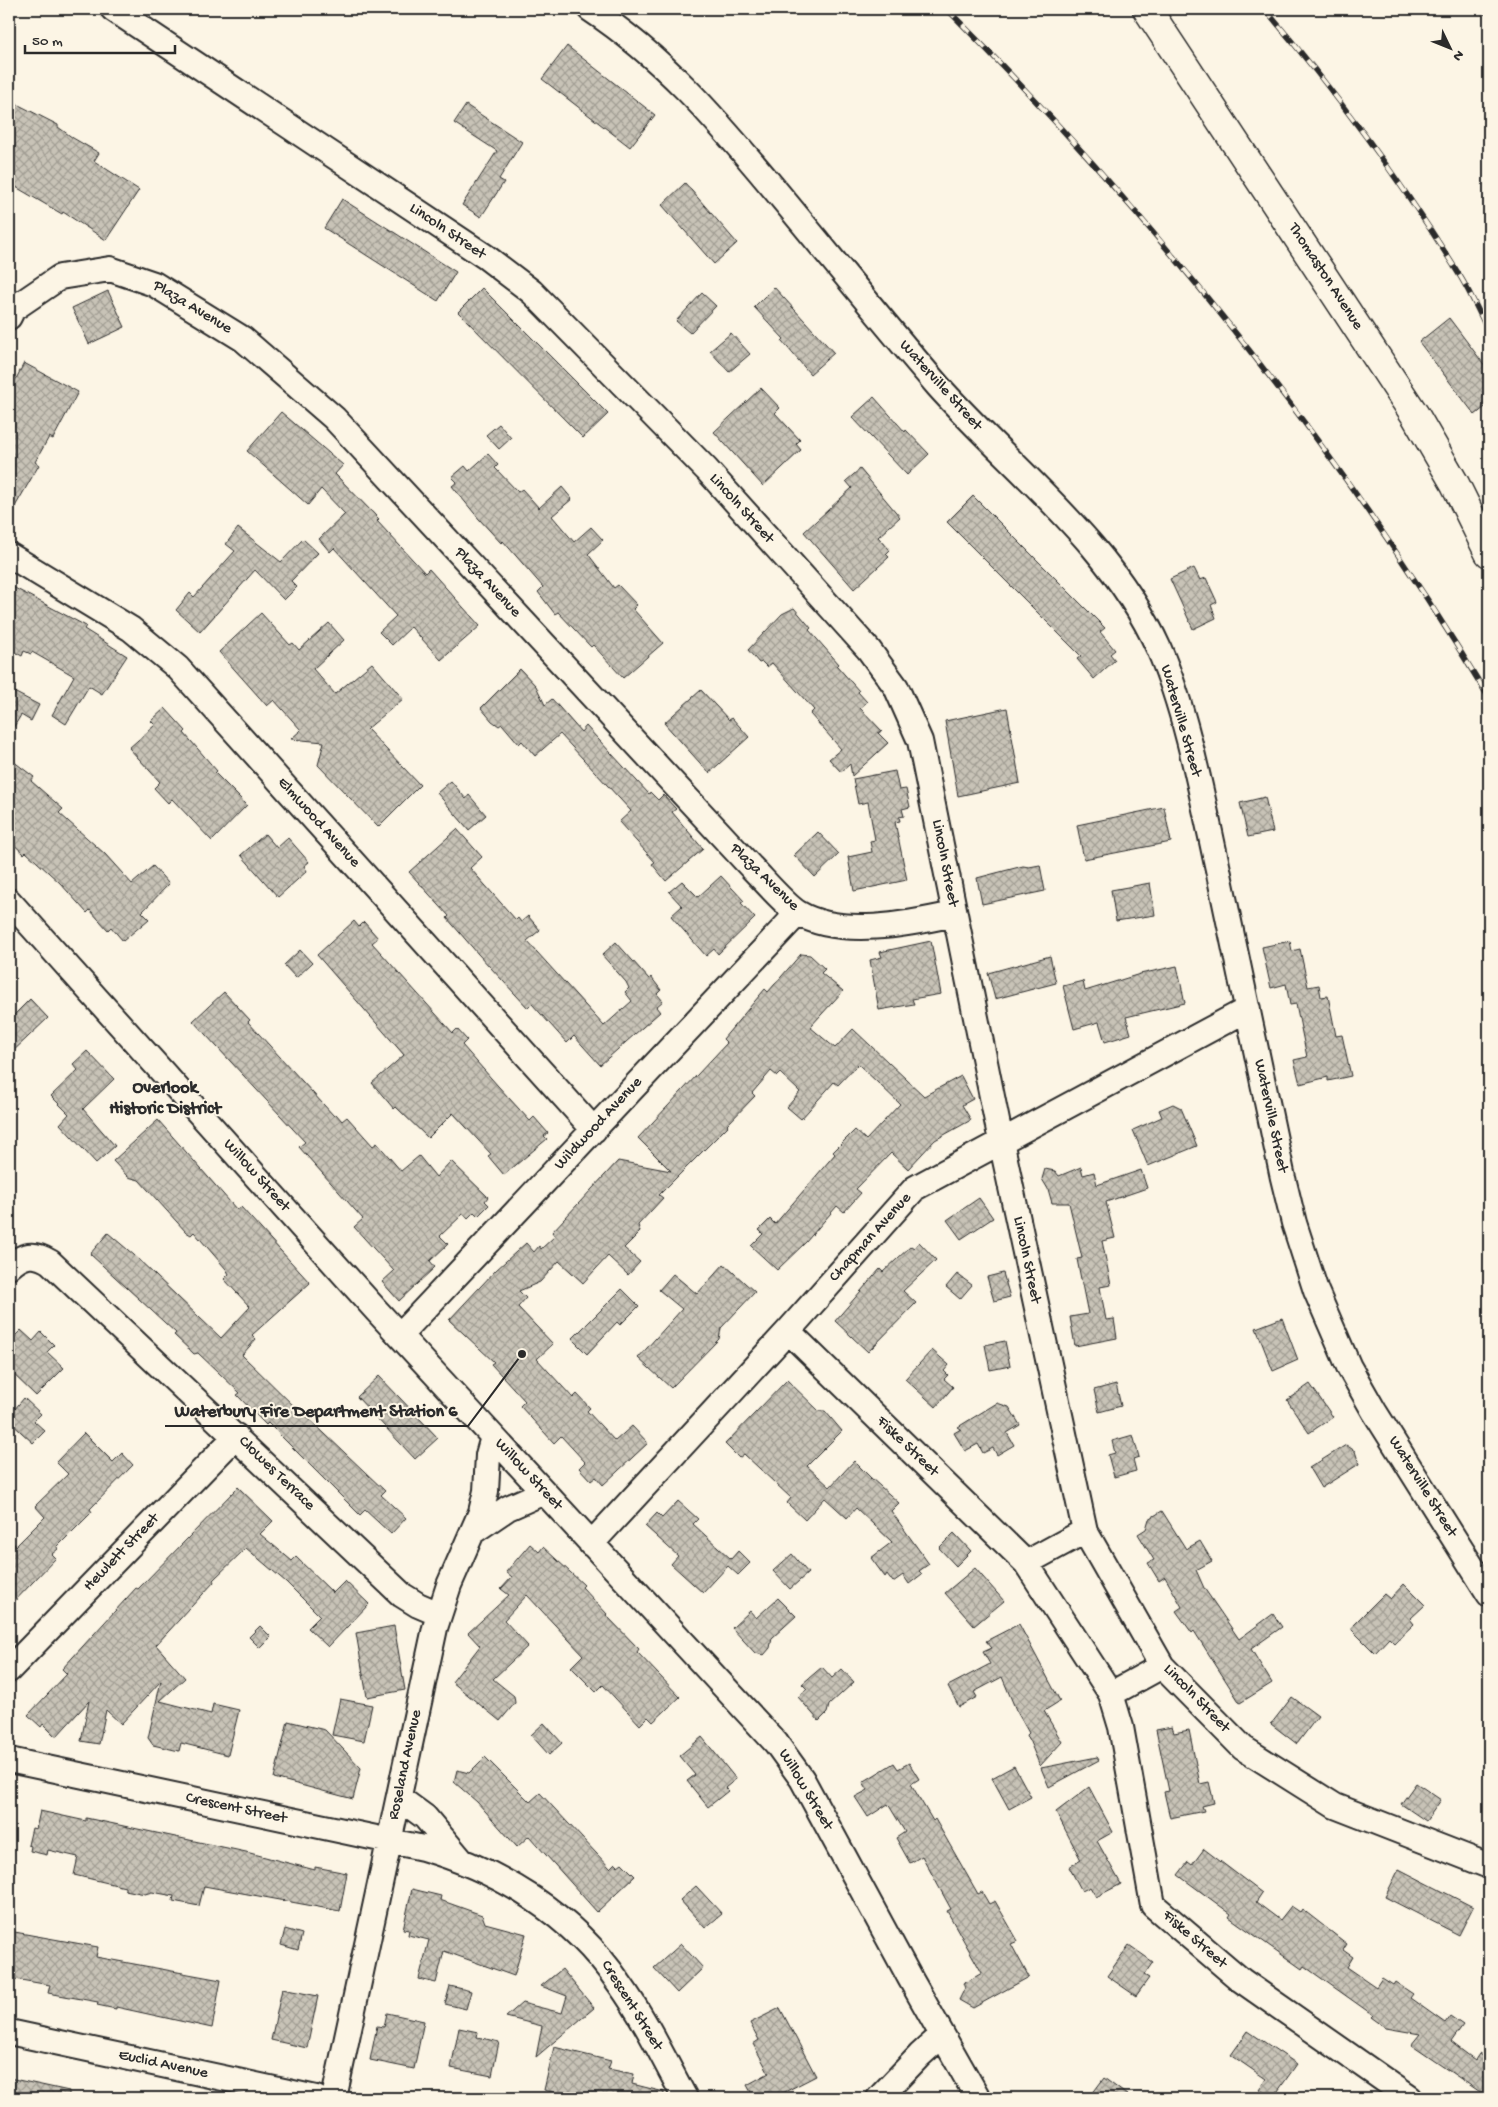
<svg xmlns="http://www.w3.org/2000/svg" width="1498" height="2107" font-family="'Gochi Hand',sans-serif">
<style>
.building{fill:url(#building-cross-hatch);stroke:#2b2b2b}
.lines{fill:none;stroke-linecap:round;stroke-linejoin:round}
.minor-casing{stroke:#2b2b2b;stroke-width:28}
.major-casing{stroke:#2b2b2b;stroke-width:31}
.minor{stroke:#fcf5e5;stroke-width:24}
.major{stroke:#fcf5e5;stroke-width:28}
.rail-casing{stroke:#2b2b2b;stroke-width:5.5}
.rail{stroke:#fcf5e5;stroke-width:4;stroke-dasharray:11;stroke-linecap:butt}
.labels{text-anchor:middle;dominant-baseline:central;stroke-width:4;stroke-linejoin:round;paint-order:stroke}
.street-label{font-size:16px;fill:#2b2b2b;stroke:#fcf5e5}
.neighbourhood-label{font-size:18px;font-weight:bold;fill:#2b2b2b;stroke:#fcf5e5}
.leader{fill:none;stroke:#2b2b2b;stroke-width:2}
.callout-dot{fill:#2b2b2b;stroke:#fcf5e5;stroke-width:2}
.callout-label{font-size:18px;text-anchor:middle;font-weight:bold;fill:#2b2b2b;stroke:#fcf5e5;stroke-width:4;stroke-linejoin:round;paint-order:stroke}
</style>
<defs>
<pattern id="building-cross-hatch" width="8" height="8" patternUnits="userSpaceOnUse" patternTransform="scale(1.25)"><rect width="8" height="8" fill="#c8c3b7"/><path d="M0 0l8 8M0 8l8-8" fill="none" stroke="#a39f95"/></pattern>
</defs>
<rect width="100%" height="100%" fill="#fcf5e5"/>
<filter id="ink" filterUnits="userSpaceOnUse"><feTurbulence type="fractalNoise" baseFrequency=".02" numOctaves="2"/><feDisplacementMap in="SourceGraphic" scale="10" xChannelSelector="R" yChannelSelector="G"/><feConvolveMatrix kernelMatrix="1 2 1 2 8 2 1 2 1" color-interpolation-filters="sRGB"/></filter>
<g filter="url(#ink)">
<path class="building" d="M567 46 655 115 630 147 542 79Z
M9 100 58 125V127L73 138 99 153 94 161 139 190 106 240 63 212 62 214 9 183Z
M466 105 522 142 499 179 504 182 481 217 462 205 497 151 454 123Z
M685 183 737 243 714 264 662 205Z
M342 199 456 272 438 301 324 228Z
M774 287 834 353 810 374 782 341 784 339 754 307Z
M482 288 608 414 583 438 458 312Z
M108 291 125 327 89 344 72 308Z
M702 293 716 306 690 333 676 321Z
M1449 318 1489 371V404L1475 415 1419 342Z
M731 333 750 354 729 372 710 351Z
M24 363 78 392 53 439 49 437 35 462 39 465 9 517V393Z
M761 388 780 408 775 413 800 440 796 444 801 450 763 486 714 432Z
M874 397 905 432 906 430 929 454 907 475 852 417Z
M281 412 343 465 335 474 379 519 377 521 425 573 429 569 480 626 441 660 411 627 392 645 379 632 396 616 334 548 330 552 319 539 345 514 321 489 308 505 247 451Z
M499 424 511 438 499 449 486 435Z
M488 454 498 465 495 468 518 492 522 489 539 508 562 487 572 499 552 516 574 542 591 527 603 540 588 554 614 588 618 585 637 605 633 609 663 643 623 678 593 645 591 647 558 612 555 614 538 592 543 587 503 541 501 543 479 519 452 486 457 482 452 477 465 466 469 471Z
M860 469 900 517 878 537 890 550 886 554 889 557 854 589 804 532 852 488 846 481Z
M973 496 1105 628 1100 632 1115 650 1110 654 1115 660 1094 679 1077 659 1081 656 947 522Z
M238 528 281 562 303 539 318 553 291 581 297 587 284 600 255 570 200 632 176 610 190 593 194 597 235 551 226 544Z
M1194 568 1200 580 1206 578 1217 602 1211 605 1216 618 1193 629 1170 579Z
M9 585 86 626 84 629 127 656 102 694 89 686 66 724 52 715 74 676 32 652 31 654 24 651 22 656 9 649Z
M794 608 811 628 809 630 839 664 837 666 859 691 858 692 867 702 860 708 882 731 878 733 888 743 852 776 850 764 841 772 829 759 841 749 810 714 814 710 772 663 767 667 762 662 759 663 748 650 782 614Z
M261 613 290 645 293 643 299 650 329 623 344 640 313 669 335 694 372 663 403 699 367 729 420 785 378 827 318 765 324 742 291 739 301 730 274 700 267 706 219 652Z
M520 669 536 686 545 705 552 699 581 732 586 726 649 794 650 792 658 800 663 795 676 809 672 812 703 849 666 881 652 864 655 862 619 822 631 811 560 734 535 756 522 741 519 744 502 724 499 726 492 721 481 708Z
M701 690 729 720 732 718 749 737 709 773 664 723Z
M14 692 39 705 31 721 21 715 9 735V702Z
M165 708 186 731 184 733 217 771 215 773 247 805 212 841 172 799 168 803 154 788 160 782 129 748 155 725 151 721Z
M1007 708 1020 783 958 796 945 721Z
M9 758 34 777 31 781 63 809 59 813 105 854 132 884 153 866 169 884 142 912 149 919 123 941 111 927 108 930 90 910 87 913 60 883 26 852 24 854 9 840Z
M895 771 899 790 906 789 910 807 902 809 904 816 899 817 900 821 895 822 907 880 854 891 848 857 872 852 870 841 875 840 868 802 858 804 853 779Z
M451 781 466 799 469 795 486 815 469 830 437 793Z
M1265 797 1273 832 1248 837 1240 803Z
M1164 807 1171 842 1084 859 1077 825Z
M457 829 482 857 470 868 516 920 518 918 521 922 528 916 540 930 527 941 604 1026 632 1001 625 992 629 988 626 982 602 955 616 942 649 979 651 977 661 990 657 994 663 1001 656 1007 660 1012 600 1065 574 1036 567 1043 532 1004 528 1008 478 954 447 918 449 916 409 872Z
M818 832 839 854 815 877 794 855Z
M265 834 277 848 288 838 309 862 304 866 307 871 278 897 241 855Z
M1040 865 1045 891 982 904 977 878 1023 866 1029 867Z
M721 876 744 901 741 903 755 918 718 954 714 949 706 956 671 916 682 906 669 892 682 881 698 897Z
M1150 883 1155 915 1116 921 1111 890Z
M354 921 359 927 364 922 378 938 372 943 453 1033 457 1029 467 1040 462 1045 498 1086 530 1121 534 1117 548 1133 544 1136 547 1139 504 1175 488 1156 491 1154 453 1113 428 1138 396 1107 394 1109 372 1083 404 1055 317 955Z
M931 941 941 994 912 999 914 1004 879 1010 870 960 882 957 880 952Z
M1290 941 1292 951 1300 949 1308 987 1319 985 1321 997 1328 996 1336 1036 1342 1035 1351 1076 1328 1081V1077L1300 1084 1294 1060 1307 1057 1296 1004 1290 1005 1286 984 1271 988 1262 947Z
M300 950 312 963 296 978 284 965Z
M801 954 810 955 825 969 821 973 843 991 810 1027 835 1048 853 1029 924 1096 961 1076 973 1099 962 1105 971 1120 935 1140 908 1169 891 1153 856 1189 861 1193 844 1212 837 1206 806 1242 777 1270 751 1246 763 1234 759 1230 770 1219 775 1224 835 1154 833 1152 855 1130 866 1140 900 1104 858 1064 838 1085 834 1082 801 1119 787 1107 800 1092 780 1073 777 1076 771 1071 752 1093 755 1096 727 1125 728 1126 659 1195 663 1198 638 1225 640 1232 624 1248 640 1262 628 1275 608 1256 583 1283 559 1261 540 1282 519 1291 526 1298 518 1307 553 1344 537 1359 573 1398 577 1394 590 1408 587 1411 615 1441 632 1426 648 1443 603 1485 596 1477 591 1481 579 1468 585 1462 561 1436 554 1443 520 1406 525 1401 491 1364 494 1362 449 1320 496 1270 526 1243 534 1252 539 1246 541 1249 555 1236 552 1232 618 1161 671 1171 638 1138 727 1043 723 1039 765 989 768 992Z
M1050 956 1056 983 995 999 988 973Z
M1177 966 1185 1003 1126 1017 1131 1034 1105 1042 1099 1022 1074 1029 1063 986 1083 981 1085 991 1140 974Z
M224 992 250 1020 248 1022 334 1116 336 1114 342 1121 347 1117 373 1146 377 1143 401 1171 419 1156 436 1177 451 1161 488 1197 485 1201 489 1205 478 1216 474 1212 468 1218 463 1214 440 1236 448 1244 430 1261 435 1267 399 1301 382 1282 394 1271 354 1227 363 1219 299 1147 305 1142 193 1021Z
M30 999 48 1018 9 1055V1020Z
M87 1051 114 1079 83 1109 115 1146 96 1163 60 1124 69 1114 51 1096 78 1070 73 1064Z
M1173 1104 1181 1108 1197 1146 1148 1166 1133 1130 1162 1117 1159 1110Z
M158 1120 237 1210 241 1207 310 1283 252 1335 256 1339 242 1355 304 1416 305 1415 385 1491 381 1495 406 1518 391 1534 365 1510 360 1515 268 1423 266 1425 237 1395 240 1393 198 1353 194 1354 174 1335 176 1333 90 1254 108 1233 134 1255 221 1338 250 1307 224 1279 229 1274 226 1269 194 1232 191 1235 186 1232 139 1180 128 1177 113 1161Z
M1081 1167 1083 1175 1094 1172 1097 1185 1141 1170 1147 1188 1106 1202 1115 1238 1102 1241 1111 1285 1100 1287 1106 1320 1114 1319 1117 1338 1075 1346 1070 1317 1088 1314 1077 1259 1082 1258 1069 1203H1052L1048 1189 1042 1179 1045 1169 1055 1171 1059 1176Z
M979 1198 993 1218 961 1239 947 1220Z
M919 1242 936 1260 903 1291 916 1303 868 1352 835 1321 880 1269 883 1272 911 1246 914 1248Z
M724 1264 755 1292 721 1328 719 1339 671 1388 638 1358 682 1309 659 1290 673 1274 697 1294Z
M1003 1273 1010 1297 994 1301 987 1277Z
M957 1274 972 1285 960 1299 946 1287Z
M622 1289 639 1306 620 1325 617 1322 587 1354 572 1339Z
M1282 1318 1298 1360 1273 1371 1256 1328Z
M21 1330 33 1341 41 1332 54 1345 47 1352 64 1368 36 1396 9 1370V1342Z
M1005 1341 1010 1366 990 1370 985 1345Z
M932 1350 949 1365 944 1371 948 1375 944 1379 953 1387 936 1407 905 1379Z
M379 1376 438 1438 415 1459 357 1397Z
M787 1380 819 1411H825L842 1431 807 1466 830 1487 854 1461 871 1478 870 1479 871 1478 899 1503 891 1511 929 1564 919 1571 922 1574 909 1584 903 1575 893 1582 887 1574 885 1577 871 1558 892 1542 856 1508 847 1518 825 1498 805 1520 787 1503 791 1498 744 1454 739 1458 725 1444Z
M1116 1384 1121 1406 1099 1412 1094 1390Z
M1310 1384 1333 1417 1309 1433 1287 1400Z
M24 1398 41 1414 34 1421 45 1431 33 1443 9 1421V1416Z
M997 1403 1009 1407 1020 1425 1007 1433 1014 1445 997 1455 993 1448 983 1453 978 1444 965 1451 954 1433 961 1429 958 1427Z
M84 1433 113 1462 122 1453 133 1465 90 1509 92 1512 57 1547 58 1549 52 1554 56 1558 9 1607V1538L16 1546 45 1517 35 1506 68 1474 56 1462Z
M1133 1435 1139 1457 1133 1459 1136 1471 1114 1477 1108 1455 1115 1453 1112 1441Z
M1346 1445 1355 1451 1359 1464 1321 1488 1309 1468Z
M238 1487 273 1521 260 1534 292 1561 296 1557 333 1593 345 1581 369 1604 328 1647 308 1628 320 1616 286 1582 246 1548 213 1580 214 1582 156 1645 185 1678 160 1701 211 1714 213 1704 239 1710 228 1755 181 1743 179 1751 153 1745 148 1738 161 1681 121 1724 106 1710 99 1744 81 1741 89 1701 56 1737 43 1724 41 1727 28 1715 67 1674 62 1669 136 1588 138 1589Z
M678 1501 698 1519 693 1524 731 1559 738 1551 750 1563 738 1575 728 1566 703 1593 671 1564 678 1556 645 1526 657 1513 662 1518Z
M1162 1511 1186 1549 1200 1541 1212 1561 1196 1570 1204 1588 1239 1639 1273 1614 1282 1627 1251 1649 1272 1683 1240 1703 1194 1631 1192 1633 1176 1611 1182 1607 1165 1577 1159 1581 1148 1563 1154 1560 1138 1534 1146 1529 1149 1519Z
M954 1533 971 1551 956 1566 939 1548Z
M530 1544 539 1552 543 1547 584 1585 582 1587 607 1614 606 1615 639 1649 637 1652 680 1697 653 1722 648 1717 640 1725 603 1685 596 1692 571 1667 583 1655 527 1595 504 1620 528 1646 493 1679 514 1696 515 1703 500 1721 452 1682 480 1646 468 1633 509 1595 501 1589 512 1577 506 1572Z
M792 1554 808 1573 790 1589 773 1571Z
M975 1568 1004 1601 974 1626 945 1593Z
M1404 1584 1425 1605 1410 1619 1414 1624 1394 1643 1389 1638 1375 1653 1350 1628 1384 1594 1390 1599Z
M778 1598 796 1616 772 1638 770 1648 764 1655 755 1653 732 1628 750 1611 756 1618Z
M1019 1624 1060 1701 1044 1711 1062 1742 1040 1766 1027 1735 1029 1733 1016 1710 1002 1677 974 1692 977 1697 959 1707 948 1686 990 1664 983 1652 992 1648 986 1641Z
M260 1626 271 1637 260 1648 249 1637Z
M394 1626 405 1690 367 1697 356 1633Z
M822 1667 832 1678 842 1669 854 1682 829 1705 827 1713 819 1721 798 1697 807 1689 802 1684Z
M1292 1697 1318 1716 1297 1744 1271 1724Z
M340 1699 372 1705 364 1741 332 1735Z
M288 1721 325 1730 361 1768 353 1799 274 1778Z
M544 1723 562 1743 549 1755 531 1735Z
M1172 1727 1174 1733 1189 1730 1200 1784 1209 1782 1214 1803 1202 1806 1204 1811 1170 1818 1164 1792 1169 1791 1156 1730Z
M702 1737 736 1779 725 1788 728 1791 708 1807 687 1781 695 1775 679 1756Z
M485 1757 530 1802 540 1793 610 1868 615 1863 618 1866 622 1863 635 1876 597 1912 529 1836 517 1847 477 1802 454 1782 457 1770 469 1773Z
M1097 1757 1099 1760 1049 1787 1041 1768Z
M894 1763 898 1769 909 1763 919 1779 911 1784 933 1821 935 1819 978 1894 982 1892 989 1904 995 1901 1018 1941 1011 1944 1029 1977 973 2008 959 2000 965 1988 963 1984 982 1973 947 1911 951 1909 922 1856 910 1863 896 1838 905 1832 888 1804 868 1817 855 1797 868 1790 863 1782Z
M1014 1766 1031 1797 1009 1809 992 1778Z
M1416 1783 1441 1800 1426 1821 1401 1804Z
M1089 1787 1113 1832 1097 1841 1121 1884 1096 1897 1090 1887 1082 1891 1069 1867 1081 1860 1056 1812Z
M40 1811 86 1821V1818L246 1852 315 1870V1867L347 1873 340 1911 204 1886 199 1906 173 1901 174 1896 152 1892 145 1894 125 1890V1887L74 1875 78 1857 48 1850 47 1855 30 1851 31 1846 28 1845 32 1828 36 1829Z
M1204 1849 1262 1893 1256 1902 1280 1920 1291 1906 1300 1912 1302 1909 1347 1944 1343 1950 1353 1957 1347 1967 1376 1987 1382 1978 1393 1985 1395 1982 1413 1994 1410 1998 1445 2023 1450 2016 1463 2025 1451 2042 1475 2060 1479 2054 1489 2061V2098L1411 2045 1420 2034 1386 2028 1371 2017 1373 2015 1304 1966 1302 1969 1229 1917 1231 1914 1178 1875 1188 1862 1192 1865Z
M1399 1869 1473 1907 1459 1935 1385 1897Z
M696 1886 722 1914 705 1928 680 1900Z
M412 1889 441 1896 440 1900 482 1915 485 1923 526 1934 514 1976 444 1951 436 1983 419 1979 429 1940 408 1935 409 1930 403 1929Z
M285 1929 302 1934 298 1950 281 1945Z
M9 1931 98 1947 96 1957 221 1980 212 2028 116 2007V2009L97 2005 98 2002 48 1993 50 1985 9 1978Z
M681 1944 703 1968 677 1993 654 1968Z
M1129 1945 1153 1962 1144 1975 1149 1978 1136 1996 1107 1976Z
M562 1969 594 2008 536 2057 542 2026 506 2017 522 2003 562 2013 567 1996 541 1986Z
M450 1986 471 1991 466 2009 445 2004Z
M282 1989 318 1996 307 2048 271 2040Z
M780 2008 816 2076 773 2098H754L747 2085 769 2073 753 2044 759 2040 750 2023Z
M387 2013 424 2021 414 2069 370 2060 377 2026 384 2027Z
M459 2028 478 2032 477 2037 499 2042 492 2076 451 2068Z
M1248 2031 1297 2064 1273 2098 1259 2089 1266 2079 1231 2055Z
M554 2047 611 2061 608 2069 634 2074 632 2084 664 2092V2098H564V2095L544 2090Z
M9 2078 69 2091V2098H9Z
M1104 2078 1131 2098H1089Z"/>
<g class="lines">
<g class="minor-casing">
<path id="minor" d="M113 9 486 257 532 292 707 470 869 650 896 687 920 741 1001 1141 1085 1531 1162 1666 1243 1748 1335 1806 1489 1866
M590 9C664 58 715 118 771 185 827 252 881 320 938 386 1014 471 1111 542 1159 649 1188 716 1203 802 1219 874 1240 975 1262 1076 1283 1178L1294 1223 1316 1291 1349 1367 1374 1411 1489 1594
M9 317 13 309 60 277 110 269 154 284 243 339 334 418 751 867C763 879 785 905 798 913 840 938 909 924 954 914
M9 555 131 629 178 668 594 1130
M9 901 376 1310 776 1743 802 1779 910 1978 978 2098
M9 1267C23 1254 34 1252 50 1262L402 1595 418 1605 439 1614
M788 1331 1026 1563 1111 1694 1121 1727 1153 1905 1241 1980 1410 2098
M400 1335 798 913
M474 1531 508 1508 544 1492
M591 1544 788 1331 915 1188 1248 1009
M1026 1563 1085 1531
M9 1670 236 1436
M1111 1694 1162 1666
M9 1760 423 1848C501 1871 572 1914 619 1983 645 2019 664 2059 685 2098
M399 1798 425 1817 461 1860
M9 2032 316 2098
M334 2098 435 1628 449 1585 481 1512 486 1491 488 1455 493 1437
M879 2098 920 2055 941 2036"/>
</g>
<g class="major-casing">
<path id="major" d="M1147 9 1415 415 1455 484 1489 553"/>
</g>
<use href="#minor" class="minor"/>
<use href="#major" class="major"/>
<g class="rail-casing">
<path id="rail" d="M947 9C1155 218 1337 445 1489 698
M1265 9C1336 93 1402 182 1460 276 1471 294 1480 314 1489 333
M1475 9 1489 13"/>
</g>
<use href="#rail" class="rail"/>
</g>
</g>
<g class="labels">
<g class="street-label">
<text transform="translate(447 232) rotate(34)">Lincoln Street</text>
<text transform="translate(1325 277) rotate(57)">Thomaston Avenue</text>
<text transform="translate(192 308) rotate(31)">Plaza Avenue</text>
<text transform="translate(940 386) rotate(48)">Waterville Street</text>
<text transform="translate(741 509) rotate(48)">Lincoln Street</text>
<text transform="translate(487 583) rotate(47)">Plaza Avenue</text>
<text transform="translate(1180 721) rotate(74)">Waterville Street</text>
<text transform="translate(318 823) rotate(48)">Elmwood Avenue</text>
<text transform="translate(944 863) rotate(79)">Lincoln Street</text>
<text transform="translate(764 878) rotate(44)">Plaza Avenue</text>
<text transform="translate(1270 1116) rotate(78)">Waterville Street</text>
<text transform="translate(599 1124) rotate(-47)">Wildwood Avenue</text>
<text transform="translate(256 1176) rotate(48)">Willow Street</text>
<text transform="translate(871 1238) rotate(-48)">Chapman Avenue</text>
<text transform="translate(1026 1260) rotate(78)">Lincoln Street</text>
<text transform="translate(907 1447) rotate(44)">Fiske Street</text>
<text transform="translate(276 1474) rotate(44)">Clowes Terrace</text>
<text transform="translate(528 1475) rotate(47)">Willow Street</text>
<text transform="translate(1422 1487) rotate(58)">Waterville Street</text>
<text transform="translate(122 1553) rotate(-46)">Hewlett Street</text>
<text transform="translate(1196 1699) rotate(46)">Lincoln Street</text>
<text transform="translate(406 1765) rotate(-78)">Roseland Avenue</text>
<text transform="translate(805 1790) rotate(59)">Willow Street</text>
<text transform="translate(236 1809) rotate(12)">Crescent Street</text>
<text transform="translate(1194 1940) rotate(41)">Fiske Street</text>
<text transform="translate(631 2006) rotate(58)">Crescent Street</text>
<text transform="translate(163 2065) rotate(12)">Euclid Avenue</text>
</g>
<g class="neighbourhood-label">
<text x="165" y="1088">Overlook<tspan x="165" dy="21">Historic District</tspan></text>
</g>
</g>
<path class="leader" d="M522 1354L468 1426H165"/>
<circle class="callout-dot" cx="522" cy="1354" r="5"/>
<g class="callout-label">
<text x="316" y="1416">Waterbury Fire Department Station 6</text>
</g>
<rect width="1498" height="2107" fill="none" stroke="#fcf5e5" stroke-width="30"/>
<rect x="15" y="15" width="1468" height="2077" fill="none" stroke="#2b2b2b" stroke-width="2" filter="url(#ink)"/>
<g transform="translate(1450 48) rotate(133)" stroke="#fcf5e5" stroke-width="4" paint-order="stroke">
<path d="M0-4L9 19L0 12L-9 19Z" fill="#2b2b2b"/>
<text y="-8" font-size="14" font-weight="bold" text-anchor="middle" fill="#2b2b2b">N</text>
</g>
<path d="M25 45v8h150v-8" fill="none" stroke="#2b2b2b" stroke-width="2.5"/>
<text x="32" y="45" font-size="15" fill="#2b2b2b" stroke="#fcf5e5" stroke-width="4" paint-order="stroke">50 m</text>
</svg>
